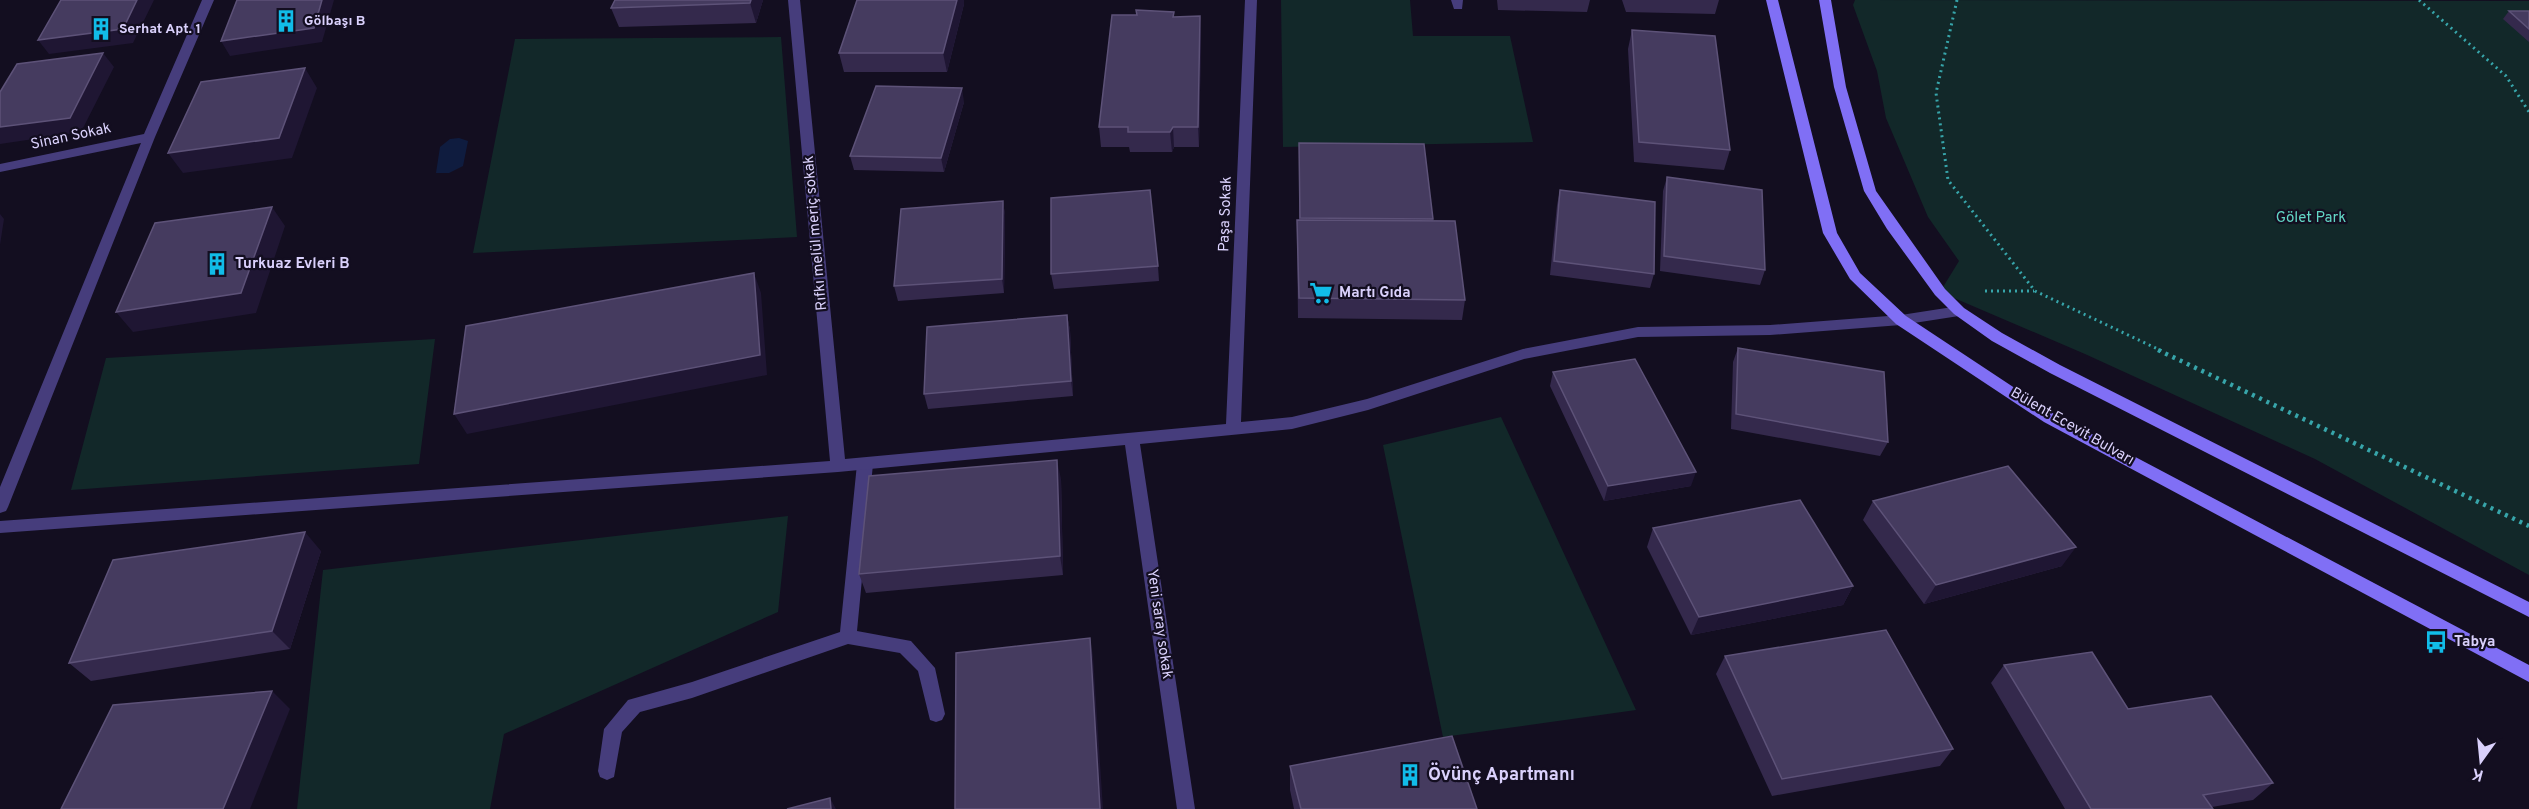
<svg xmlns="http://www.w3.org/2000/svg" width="2529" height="809" font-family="Overpass,sans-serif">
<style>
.green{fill:#122829}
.water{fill:#0f1c3f}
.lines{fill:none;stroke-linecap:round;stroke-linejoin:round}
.path-far1{stroke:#37a5aa;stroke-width:3;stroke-dasharray:2 4;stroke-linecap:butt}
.path{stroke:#37a5aa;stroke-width:4.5;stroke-dasharray:3 5;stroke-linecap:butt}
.lane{fill:#463d7c;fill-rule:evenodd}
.street{fill:#463d7c;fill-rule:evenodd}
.secondary{fill:#806ff5;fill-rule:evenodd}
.wall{fill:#34294c}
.shaded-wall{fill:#1f1633}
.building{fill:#453b5f;stroke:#5d5278;stroke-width:1.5}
.labels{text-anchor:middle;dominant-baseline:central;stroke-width:4.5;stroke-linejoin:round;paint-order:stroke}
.far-poi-label{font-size:14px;font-weight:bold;fill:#dad1fc;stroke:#130e20;text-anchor:start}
.street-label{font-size:15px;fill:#dad1fc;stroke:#130e20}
.park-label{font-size:15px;fill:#62d6c5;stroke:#130e20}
.poi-label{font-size:15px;font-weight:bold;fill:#dad1fc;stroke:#130e20;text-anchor:start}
.near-poi-label{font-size:18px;font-weight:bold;fill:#dad1fc;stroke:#130e20;text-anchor:start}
</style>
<rect width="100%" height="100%" fill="#130e20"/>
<path class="green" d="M1281 0H1410L1413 36H1510L1533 142 1283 147Z
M1855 0 2529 1V575L2315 459 2085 354 1940 292 1959 261 1928 217 1886 118 1877 71 1853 5Z
M781 37 797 237 473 253 515 39Z
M435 339 419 464 71 490 106 358Z
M1501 417 1636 710 1443 737 1383 445Z
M788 516 778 612 504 734 490 809H297L323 570Z"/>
<path class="water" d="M459 138 468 141 463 166 449 173H436L440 147 450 139Z"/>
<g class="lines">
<path class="path-far1" d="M1957 0 1936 93 1948 180 2035 291 2162 351
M2419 0 2506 76 2529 112
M1985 291H2034"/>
<path class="path" d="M2158 350 2529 526"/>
<path class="lane" d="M1451 0H1463L1462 9H1454Z
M865 458 871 460 873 464 857 631 911 641 935 668 945 714 942 720 936 722 930 720 918 671 900 653 848 644 692 698 640 712 622 732 614 777 607 780 600 777 598 771 604 729 628 700 692 682 840 632 857 464 859 460Z"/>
<path class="street" d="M202 0H214L155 137 8 507 6 511 0 513V487L141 143 0 172V164L144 134Z
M788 0H800L845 459 1226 424 1245 0H1257L1241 422 1292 417 1367 399 1523 349 1638 327 1770 325 1901 315 1959 306 1966 311 1959 316 1901 325 1770 335 1638 337 1524 359 1368 410 1292 429 1140 444 1195 809H1177L1125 445 838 472 0 533V521L830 461Z"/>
<path class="secondary" d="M1766 0H1778L1837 233 1860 273 1906 316 2054 414 2529 665V682L2044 422 1896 324 1850 279 1823 233Z
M1819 0H1831L1846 87 1876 191 1945 289 1964 308 2002 333 2060 365 2529 602V617L2050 373 1992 341 1954 314 1935 295 1887 229 1864 191 1834 87Z"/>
</g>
<path class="wall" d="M763 0 756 23 619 27 611 8Z
M857 0H964V4L947 72H844L839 53Z
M1497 0H1590L1587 12 1498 10Z
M1622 0H1719L1715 14 1626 12Z
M1136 10 1174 12V17L1201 35 1199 147H1174L1172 152H1130L1129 147H1101L1099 127 1137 15Z
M2509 11H2529V42L2503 19Z
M1632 30 1730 150 1724 170 1634 162 1628 49Z
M964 102 944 172 854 170 850 156Z
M1299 143 1433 219V221L1465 300 1462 320 1298 318 1297 240V220H1299Z
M1667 177 1765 270 1760 285 1660 271 1663 191Z
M1560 190 1654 274 1650 288 1550 275 1557 205Z
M1003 201 1005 215 1004 293 898 301 894 286Z
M1158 266 1159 281 1054 289 1051 274Z
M1067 315 1070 330 1073 396 928 409 924 394Z
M1738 348 1888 442 1880 456 1731 429 1733 362Z
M1553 372 1691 486 1604 501 1550 386Z
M1061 479 1063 575 866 593 859 574Z
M1873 501 2062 566 1924 604 1863 520Z
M1653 528 1853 586 1843 605 1691 635 1647 547Z
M321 551 290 649 91 681 69 663Z
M1725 656 1953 749 1940 766 1772 796 1716 674Z
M2004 665 2128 709 2273 783 2253 800 2212 807 2213 809H2065L1991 683Z
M1290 766 1477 809H1294L1290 790Z"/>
<path class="shaded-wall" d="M137 0H154L133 43 49 54 38 40Z
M322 0H334L322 42 230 56 221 41Z
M751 0H763L756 23 750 3Z
M957 0H964V4L947 72 943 53Z
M1200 16 1201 35 1199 147 1198 127Z
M103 53 114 67 81 132 0 144V127Z
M305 68 317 88 292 158 183 173 168 153Z
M962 88 964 102 944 172 941 158Z
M1173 127 1174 147 1172 152 1170 132Z
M1003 201 1005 215 1004 293 1002 279Z
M272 207 285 226 256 313 133 332 116 312Z
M0 214 4 219 0 245Z
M754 273 761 293 767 375 467 434 454 414Z
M1067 315 1070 330 1073 396 1071 381Z
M1057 460 1061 479 1063 575 1060 556Z
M1696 472 1691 486 1604 501 1608 486Z
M305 532 321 551 290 649 272 631Z
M2076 547 2062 566 1924 604 1936 585Z
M1853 586 1843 605 1691 635 1699 617Z
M1090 638 1093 656 1103 809H1100Z
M272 691 290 709 250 809H223Z
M830 798 836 809H831Z"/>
<path class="building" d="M61 0H137L123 29 38 40Z
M237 0H322L314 28 221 41Z
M615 0H751L750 3 611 8Z
M857 0H957L943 53H839Z
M1136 10 1174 12 1173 17 1200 16 1198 127H1173L1170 132H1128V127H1099L1112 15H1137Z
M2509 11H2529V29Z
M1632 30 1715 36 1730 150 1639 142Z
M103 53 70 118 0 127V92L17 64Z
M305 68 279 138 168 153 201 82Z
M876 86 962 88 941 158 850 156Z
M1299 143 1424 144 1433 219 1300 218Z
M1667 177 1762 190 1765 270 1664 256Z
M1150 190 1158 266 1051 274V198Z
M1560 190 1655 202 1654 274 1554 261Z
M1003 201 1002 279 894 286 901 209Z
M272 207 241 293 116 312 155 223Z
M1297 220 1455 221 1465 300 1299 298Z
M754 273 760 355 454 414 466 326Z
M1067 315 1071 381 924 394 927 327Z
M1738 348 1884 372 1888 442 1736 414Z
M1635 359 1696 472 1608 486 1553 372Z
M1057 460 1060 556 859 574 869 476Z
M2008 466 2076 547 1936 585 1873 501Z
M1800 500 1853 586 1699 617 1653 528Z
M305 532 272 631 69 663 113 560Z
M1886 630 1953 749 1782 779 1725 656Z
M1090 638 1100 809H955L956 653Z
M2092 652 2128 709 2211 696 2273 783 2203 795 2213 809H2091L2004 665Z
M272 691 223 809H61L113 705Z
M1452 736 1477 809H1301L1290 766Z
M830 798 831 809H787Z"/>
<defs>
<g id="building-bare" transform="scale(1.8)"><path d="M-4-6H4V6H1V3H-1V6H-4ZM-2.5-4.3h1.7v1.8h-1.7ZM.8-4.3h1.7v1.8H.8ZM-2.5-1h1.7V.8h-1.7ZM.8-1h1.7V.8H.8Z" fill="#11bce8" stroke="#130e20" stroke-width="2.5" paint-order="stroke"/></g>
<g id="supermarket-bare" transform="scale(1.8)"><path d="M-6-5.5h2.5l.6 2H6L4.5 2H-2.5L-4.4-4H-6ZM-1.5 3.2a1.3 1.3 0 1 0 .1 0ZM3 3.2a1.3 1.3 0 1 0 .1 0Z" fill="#11bce8" stroke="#130e20" stroke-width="2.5" paint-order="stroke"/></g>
<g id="bus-bare" transform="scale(1.8)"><path d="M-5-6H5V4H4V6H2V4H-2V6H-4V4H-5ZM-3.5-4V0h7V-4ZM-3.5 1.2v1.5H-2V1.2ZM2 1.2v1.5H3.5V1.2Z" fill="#11bce8" stroke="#130e20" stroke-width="2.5" paint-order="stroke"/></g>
</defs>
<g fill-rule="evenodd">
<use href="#building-bare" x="286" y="21"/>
<use href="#building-bare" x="101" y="29"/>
<use href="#building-bare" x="217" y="264"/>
<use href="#supermarket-bare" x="1321" y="293"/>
<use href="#bus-bare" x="2436" y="642"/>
<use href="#building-bare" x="1410" y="775"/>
</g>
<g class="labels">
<g class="far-poi-label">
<text x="304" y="21">Gölbaşı B</text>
<text x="119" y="29">Serhat Apt. 1</text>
</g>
<g class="street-label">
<text transform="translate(71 137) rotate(-12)">Sinan Sokak</text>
<text transform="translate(1226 214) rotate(-88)">Paşa Sokak</text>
<text transform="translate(816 233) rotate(-95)">Rıfkı melül meriç sokak</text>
<text transform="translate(2072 427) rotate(30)">Bülent Ecevit Bulvarı</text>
<text transform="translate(1159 624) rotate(82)">Yeni saray sokak</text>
</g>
<g class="park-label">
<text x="2311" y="218">Gölet Park</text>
</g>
<g class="poi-label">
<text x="235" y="264">Turkuaz Evleri B</text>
<text x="1339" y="293">Martı Gıda</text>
<text x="2454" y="642">Tabya</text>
</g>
<g class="near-poi-label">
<text x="1428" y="775">Övünç Apartmanı</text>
</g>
</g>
<g transform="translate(2481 761) rotate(195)" stroke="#130e20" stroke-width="4.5" paint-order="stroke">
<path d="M0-4.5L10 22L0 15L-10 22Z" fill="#dad1fc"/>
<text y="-9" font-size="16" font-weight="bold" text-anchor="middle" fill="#dad1fc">K</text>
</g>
</svg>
